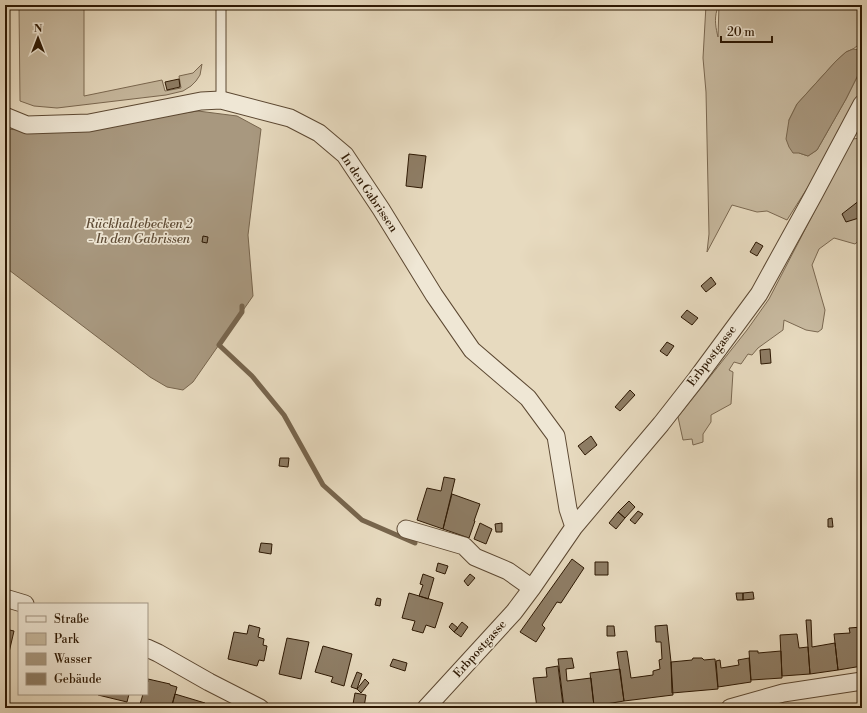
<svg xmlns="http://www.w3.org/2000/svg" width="867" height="713" font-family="'Libre Bodoni',serif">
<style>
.green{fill:#c7b99f;stroke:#7a6851}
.water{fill:#a8987f;stroke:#77654d}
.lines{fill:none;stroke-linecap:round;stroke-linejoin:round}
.stream{stroke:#77654d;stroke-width:5}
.building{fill:#8e7d65;stroke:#2d1803}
.service-casing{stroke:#5c4832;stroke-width:11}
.minor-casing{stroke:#5c4832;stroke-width:19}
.service{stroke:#efe7d5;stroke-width:9}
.minor{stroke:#efe7d5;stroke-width:17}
.labels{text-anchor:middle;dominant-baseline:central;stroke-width:3.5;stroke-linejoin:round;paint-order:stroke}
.street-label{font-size:12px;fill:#2d1803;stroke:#efe7d5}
.water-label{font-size:13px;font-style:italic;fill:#5e4b35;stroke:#efe7d5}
</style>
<rect width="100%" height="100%" fill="#e7dabf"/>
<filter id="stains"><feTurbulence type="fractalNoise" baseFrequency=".005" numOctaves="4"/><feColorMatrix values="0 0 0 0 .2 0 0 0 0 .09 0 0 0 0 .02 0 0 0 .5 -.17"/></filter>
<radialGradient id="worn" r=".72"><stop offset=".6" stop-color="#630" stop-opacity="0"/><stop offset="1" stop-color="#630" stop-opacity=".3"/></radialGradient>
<path class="green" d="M19 5H84V96L162 80 165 91 181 88 179 76 193 73 202 64 200 75 196 81 191 86 183 91 166 95 57 108 34 106 20 101Z
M706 5H717L714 7 717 10C714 19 716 29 718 37L719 5H862V45L857 46 853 49 846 52 836 61 797 104 789 120 799 153 808 156 817 150 846 99 861 69 862 65V89L820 168 787 220 767 211 757 212 732 205 707 252 709 234 706 92 703 58Z
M862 138V238L855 244 834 238 819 249 812 265 825 310 822 329 818 332 806 330 784 320 783 330 758 348 752 355 748 354 741 364 734 362 729 370 733 372 731 404 711 415V422L703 434V442L693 445 692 439 683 440 678 417 747 330 769 299 852 139Z"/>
<path class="water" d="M853 49 861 50 862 62 861 69 846 99 817 150 808 156 799 153H793L789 147 786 139 789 120 797 104 836 61 846 52Z
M198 111 237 116 261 129 248 235 253 296 193 382 183 390 167 387 150 377 5 267V129L35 131 128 121Z"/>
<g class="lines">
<path class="stream" d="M242 306V312L219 345 252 376 284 415 323 485 362 520 415 543"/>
</g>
<path class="building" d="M179 79 180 87 167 90 165 82Z
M409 154 426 156 422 188 406 186Z
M860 200 862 207V217L846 222 842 214Z
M203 236 208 237 207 243 202 242Z
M756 242 763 246 757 256 750 252Z
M711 277 716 284 706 292 701 286Z
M687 310 698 318 692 325 681 317Z
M667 342 674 346 667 356 660 351Z
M770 349 771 363 761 364 760 350Z
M630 390 635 395 620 411 615 407Z
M591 436 597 445 585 455 578 446Z
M280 458H289L288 467 279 466Z
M444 477 455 479 443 529 417 520 427 488 441 491Z
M452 494 480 504 474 521H475L469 538 443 529Z
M629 501 635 507 625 518 618 512Z
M638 511 643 514 635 524 630 520Z
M618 512 625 518 616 529 609 523Z
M832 518 833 527H828V519Z
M480 523 492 529 486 544 474 539Z
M502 523V532H496L495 524Z
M261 543 272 544 271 554 259 552Z
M572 559 584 568 561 603 557 602 542 625 545 628 536 642 520 632Z
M595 562H608V575H595Z
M438 563 448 566 445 574 436 571Z
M423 574 434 578 428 599 419 596 423 585 420 584Z
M470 574 475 578 468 586 464 581Z
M753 592 754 599 743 600V593Z
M409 593 443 603 435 628 426 625 423 633 412 630 415 621 402 618Z
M736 593H743V600H737Z
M377 598 381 599 380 606 375 605Z
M806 620H811L812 647 835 643 838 670 810 674Z
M462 622 468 627 461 637 454 632Z
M452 623 458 628 454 632 449 627Z
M249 625 260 628 258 637 264 639 263 645 267 646 264 661 259 660 257 666 228 659 234 632 247 634Z
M667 625 671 662 673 695 624 701 617 652 627 651 631 678 653 675V671L660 669 659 660 662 659 661 642H656L655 626Z
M607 626H614L615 636H607Z
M862 627V666L838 670 834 634 850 633 849 628Z
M5 629 14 631 7 661H5Z
M797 634 799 648 808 647 810 674 782 676 780 635Z
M287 638 309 642 301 679 279 674Z
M323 646 352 654 344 686 331 682 333 677 315 672Z
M749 651H758V653L781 651 782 678 751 680Z
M572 658 574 668 566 669 567 681 591 678 594 706 582 708H564L558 659Z
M693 658H702L704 660 715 659 718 689 672 693 671 662 692 660Z
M749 658 751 682 718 687 716 661 720 660 721 668 739 665 738 660Z
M393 659 407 663 405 671 390 666Z
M558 666 563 705 537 708 533 678 547 677 546 668Z
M620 669 624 701 594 706 590 673Z
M357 672 362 674 357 689 351 687Z
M148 679 170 684V685L177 687 171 708H139L143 694H147V681L148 682Z
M365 679 369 683 361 693 357 689Z
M355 693 366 695 364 707 353 704Z
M98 694H129L127 702 98 695Z
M175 694 205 703 204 708H179L172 706Z"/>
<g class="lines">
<g class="service-casing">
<path id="service" d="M221 5V100"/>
</g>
<g class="minor-casing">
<path id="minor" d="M5 116 27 125 89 123 201 101 221 100 290 118 319 133 345 155 381 209 434 295 472 350 528 398 556 436 568 509 574 527
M406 529 464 546 475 557 508 571 532 588
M5 598 25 604
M147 648 158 653 209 682 260 708
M426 708 514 612 532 588 574 527 661 424 697 378 759 294 813 196 862 104
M730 708 783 693 862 681"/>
</g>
<use href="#service" class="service"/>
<use href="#minor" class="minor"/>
</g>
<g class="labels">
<g class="street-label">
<text transform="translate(369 193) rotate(56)">In den Gabrissen</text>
<text transform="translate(712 356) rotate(-53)">Erbpostgasse</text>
<text transform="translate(480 649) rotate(-48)">Erbpostgasse</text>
</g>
<g class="water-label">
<text x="139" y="224">Rückhaltebecken 2<tspan x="139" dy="15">- In den Gabrissen</tspan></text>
</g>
</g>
<rect width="867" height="713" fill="none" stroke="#e7dabf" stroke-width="20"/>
<rect x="6" y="6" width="855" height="701" fill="none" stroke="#2d1803" stroke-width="2"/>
<rect x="10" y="10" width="847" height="693" fill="none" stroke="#2d1803"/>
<rect x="18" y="603" width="130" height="92" fill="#efe7d5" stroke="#a19481"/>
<rect x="26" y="616" width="20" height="6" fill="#efe7d5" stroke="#a19481"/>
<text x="54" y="623" font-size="12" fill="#2d1803">Straße</text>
<rect x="26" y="633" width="20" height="12" fill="#c7b99f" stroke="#a19481"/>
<text x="54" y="643" font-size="12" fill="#2d1803">Park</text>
<rect x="26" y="653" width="20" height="12" fill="#a8987f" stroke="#a19481"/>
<text x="54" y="663" font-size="12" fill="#2d1803">Wasser</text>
<rect x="26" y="673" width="20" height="12" fill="#8e7d65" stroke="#a19481"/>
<text x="54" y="683" font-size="12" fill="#2d1803">Gebäude</text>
<g transform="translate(38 38)" stroke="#efe7d5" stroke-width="3" paint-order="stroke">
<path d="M0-3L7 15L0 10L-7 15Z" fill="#2d1803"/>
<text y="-6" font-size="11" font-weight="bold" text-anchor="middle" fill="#2d1803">N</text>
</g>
<path d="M721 36v6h51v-6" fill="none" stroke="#2d1803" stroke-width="2"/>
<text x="727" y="36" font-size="12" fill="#2d1803" stroke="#efe7d5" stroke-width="3" paint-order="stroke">20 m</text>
<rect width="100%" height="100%" filter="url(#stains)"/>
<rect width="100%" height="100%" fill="url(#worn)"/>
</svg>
